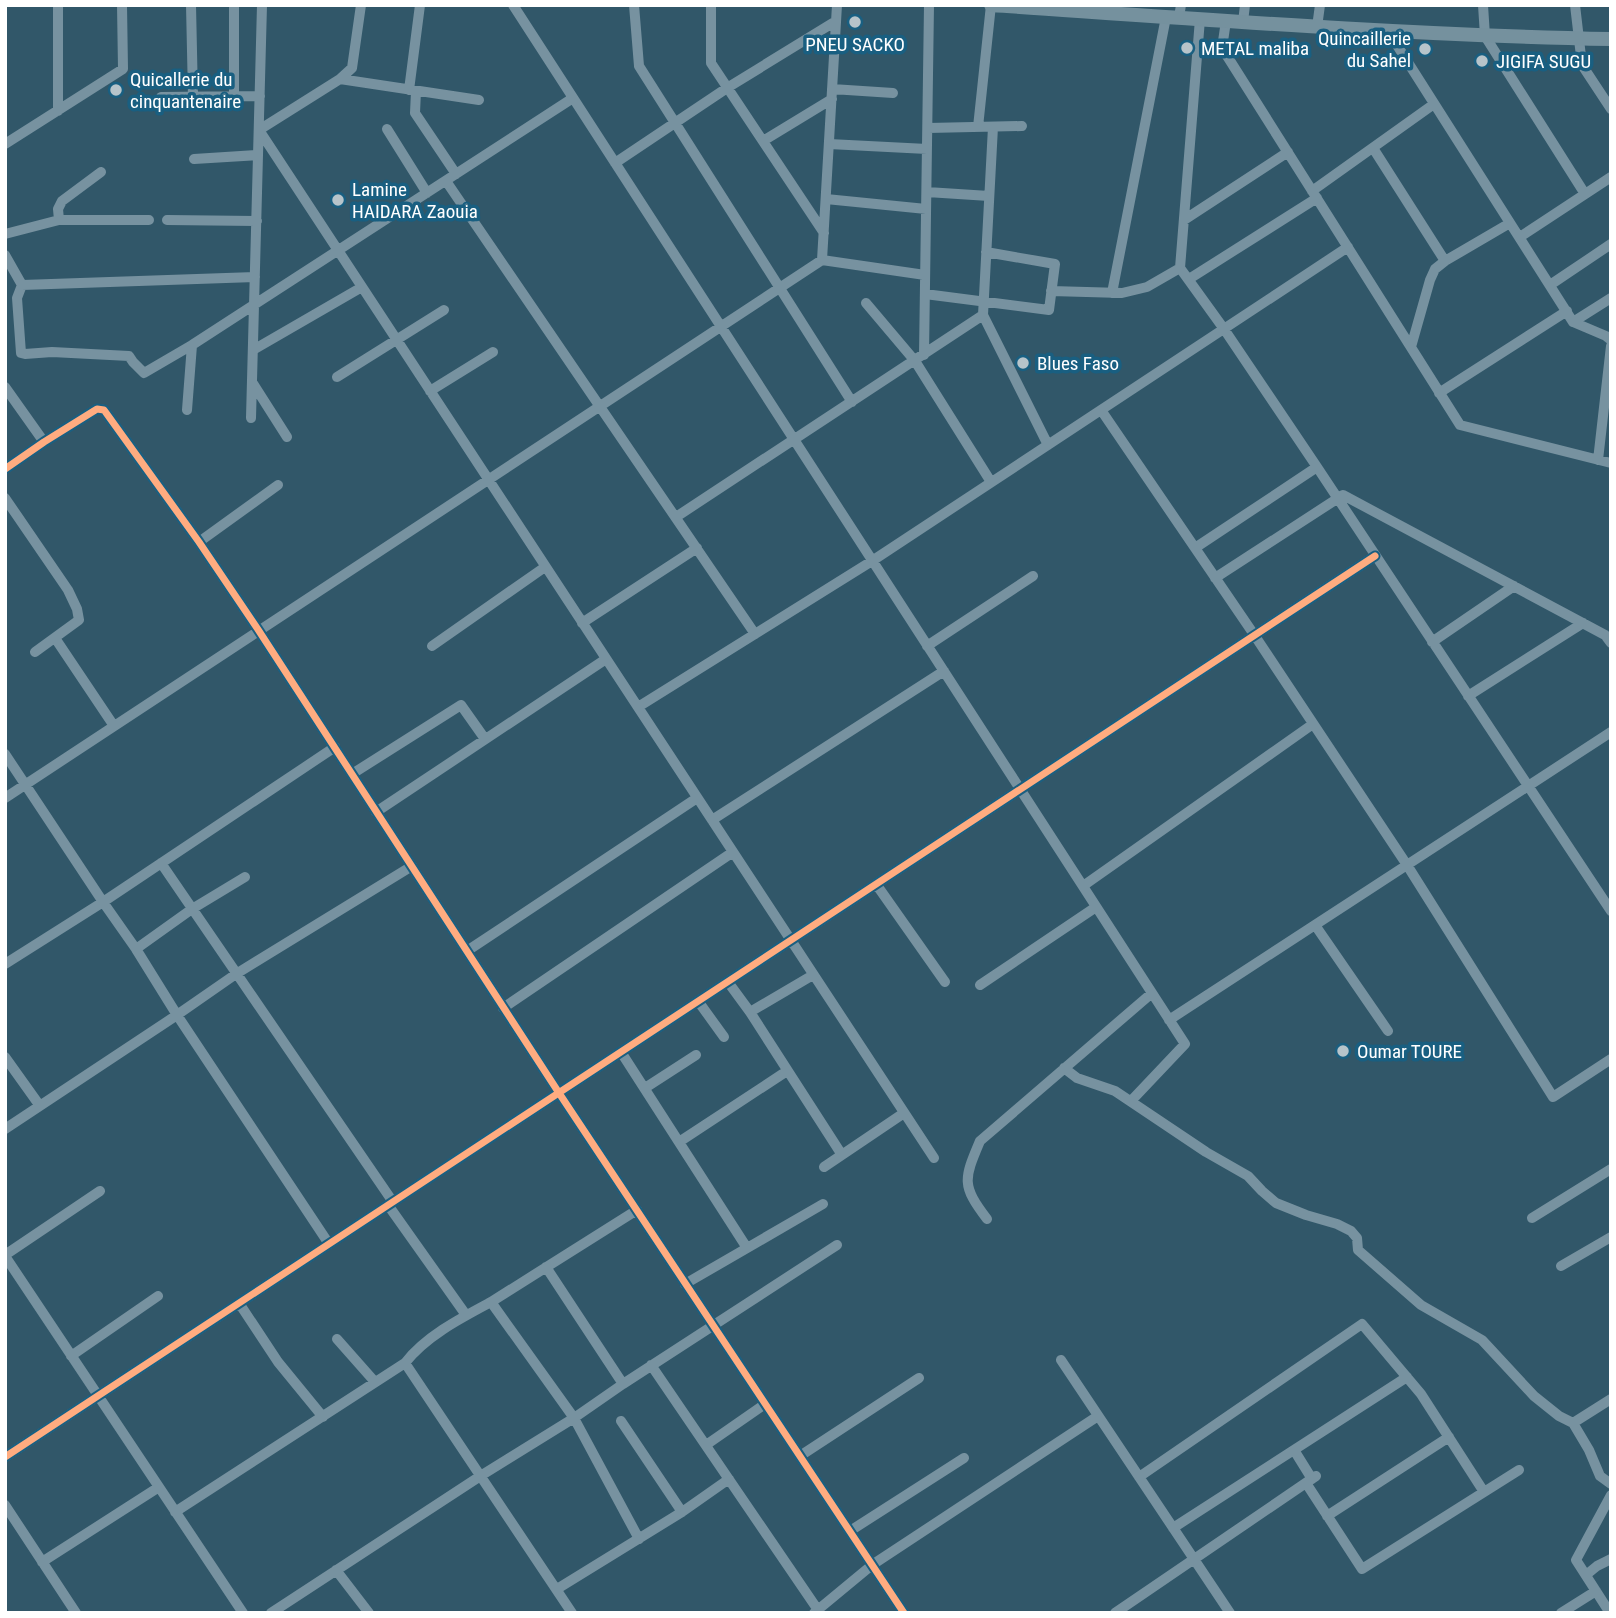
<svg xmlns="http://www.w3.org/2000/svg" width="1616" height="1618" font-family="'Roboto Condensed',sans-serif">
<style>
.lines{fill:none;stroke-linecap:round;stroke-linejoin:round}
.minor{stroke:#7792a0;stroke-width:10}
.major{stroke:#75919e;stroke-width:14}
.cycleway-casing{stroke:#195f81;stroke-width:11}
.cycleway{stroke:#ffac80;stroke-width:7}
.poi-dot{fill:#b7c4ca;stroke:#195f81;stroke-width:2.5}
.labels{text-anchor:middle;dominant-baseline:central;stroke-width:7;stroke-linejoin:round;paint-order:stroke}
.poi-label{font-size:19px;fill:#fff;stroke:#195f81;text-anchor:start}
</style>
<rect width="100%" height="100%" fill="#315769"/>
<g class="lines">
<path class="minor" d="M191 5 193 97
M361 5 352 68 340 79 259 130 934 1158
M513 5 1185 1044 1131 1101
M634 5 639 66 852 402
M711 5V63L824 233
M1483 5 1485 36 1585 194
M1575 5 1582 65 1611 109
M1179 17 1181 5
M1200 19 1180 268 1224 329 1317 467 1611 911
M1226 21 1222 48 1460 425 1611 463
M1243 22 1245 5
M1317 27 1320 5
M1388 31 1573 322 1606 336 1611 340
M340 79 479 100
M832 89 893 93
M409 90 420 5
M416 91 415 113 456 174
M161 97 260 96
M234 97V5
M58 111V5
M978 127 991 5
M993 127 983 315 1048 445
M928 128 1022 126
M387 129 427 193
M763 141 832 99
M5 144 123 69 122 5
M829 144 927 149
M1373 148 1445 261
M194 159 258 155
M615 163 727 88 836 21
M446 181 755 634
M1312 191 1434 104
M927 192 989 196
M826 199 926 209
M59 220 58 209 62 201 101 172
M167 220 257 221
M1184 220 1288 152
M5 234 59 220H149
M1520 237 1611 177
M5 255 22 285
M822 260 837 5
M1189 279 1317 198
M22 285 17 298 21 353 25 354 52 352 129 356 133 362 144 373 192 345 573 98
M22 285 255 277
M1550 285 1611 244
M1051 291 1122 293 1147 287 1180 268
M1112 293 1166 17
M925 294 1049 310 1055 264 986 252
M866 303 915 361 991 482
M1573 322 1611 298
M1411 347 1430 280 1435 269 1445 261 1510 223
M253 350 362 287
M924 355 929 5
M337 377 444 310
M252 382 287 437
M5 387 44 442
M430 391 493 352
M1439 393 1567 311
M187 410 192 345
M1101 410 1255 636 1407 865 1553 1097 1611 1059
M251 418 262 5
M1598 460 1611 346
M5 469 44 442 97 409 104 410 199 542 259 631 559 1093 904 1613
M5 498 68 590 77 609 79 620 35 652
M676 517 983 315
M199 542 278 485
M1195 548 1317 467
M1215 578 1343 495 1605 635 1611 643
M582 623 697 548
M55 638 114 726
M1432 642 1514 586
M432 646 545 567
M927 646 1033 576
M1468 696 1583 623
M638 707 872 561 1348 247
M5 754 103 902 136 949 177 1015 329 1244
M352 774 461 705 485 739
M5 798 822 260 925 275
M376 812 606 659
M712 820 944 671
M161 863 393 1202
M876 884 945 982
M1083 886 1313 724
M1315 925 1388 1031
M136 949 192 909 245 877
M467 951 697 798
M5 964 103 902 335 747
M728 982 750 1012 842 1155
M980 985 1096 907
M698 1001 724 1037
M503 1008 733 852
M750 1012 813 975
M1169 1020 1611 732
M621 1052 747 1248
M5 1057 40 1106
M1064 1068 1077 1078 1115 1091 1206 1152 1248 1176 1262 1191 1276 1203 1306 1215 1337 1224 1351 1231 1357 1238 1358 1250 1421 1305 1482 1340 1534 1396 1559 1416 1573 1423 1589 1450 1600 1476 1611 1484
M645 1088 696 1055
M5 1129 177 1015 236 974 412 866
M679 1142 787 1071
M824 1167 904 1113
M388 1205 466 1315
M1532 1218 1611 1169
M987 1219C961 1185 964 1179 980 1141L1152 993
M5 1255 100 1191
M5 1256 243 1613
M1561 1266 1611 1237
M546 1267 623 1384
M685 1284 823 1204
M491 1302 574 1418 639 1539
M239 1303 278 1362 323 1417
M337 1339 375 1382
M71 1356 158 1296
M1061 1360 1230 1613
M405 1363 572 1613
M651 1365 818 1610
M621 1421 682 1512
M1573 1423 1611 1399
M706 1445 765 1404
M1294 1450 1312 1479
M800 1456 919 1378
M5 1457 1375 556
M1139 1477 1362 1324 1421 1394 1484 1492
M1306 1483 1362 1569 1519 1470
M5 1505 76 1613
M175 1512 405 1363C426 1336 461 1318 491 1302L637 1210
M1327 1516 1449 1437
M1173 1528 1407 1377
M850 1531 964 1458
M42 1562 159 1487
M336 1570 369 1613
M1586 1575 1597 1566 1611 1559
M557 1589 682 1512 729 1479
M271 1613 482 1475 574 1418 623 1384 837 1245
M814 1613 872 1565 1098 1416
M1115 1613 1316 1476
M1561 1613 1596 1591
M1610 1613 1576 1560 1611 1495"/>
<path class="major" d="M991 5C1198 19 1404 35 1611 39"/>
<g class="cycleway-casing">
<path id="cycleway" d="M5 469 44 442 97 409 104 410 199 542 259 631 559 1093 904 1613
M5 1457 1375 556"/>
</g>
<use href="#cycleway" class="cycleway"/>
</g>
<g class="poi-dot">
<circle cx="855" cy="22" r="7"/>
<circle cx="1187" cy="48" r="7"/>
<circle cx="1425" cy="49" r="7"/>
<circle cx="1482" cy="61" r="7"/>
<circle cx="116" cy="90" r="7"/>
<circle cx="338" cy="200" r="7"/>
<circle cx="1023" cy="363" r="7"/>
<circle cx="1343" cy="1051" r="7"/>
</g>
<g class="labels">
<g class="poi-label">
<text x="1411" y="38" text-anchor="end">Quincaillerie<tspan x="1411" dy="22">du Sahel</tspan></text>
<text x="855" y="44" text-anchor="middle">PNEU SACKO</text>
<text x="1201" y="48">METAL maliba</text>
<text x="1496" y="61">JIGIFA SUGU</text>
<text x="130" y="79">Quicallerie du<tspan x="130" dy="22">cinquantenaire</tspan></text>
<text x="352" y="189">Lamine<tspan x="352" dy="22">HAIDARA Zaouia</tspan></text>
<text x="1037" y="363">Blues Faso</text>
<text x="1357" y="1051">Oumar TOURE</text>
</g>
</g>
<rect width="1616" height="1618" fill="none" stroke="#ffffff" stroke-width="14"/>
</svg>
